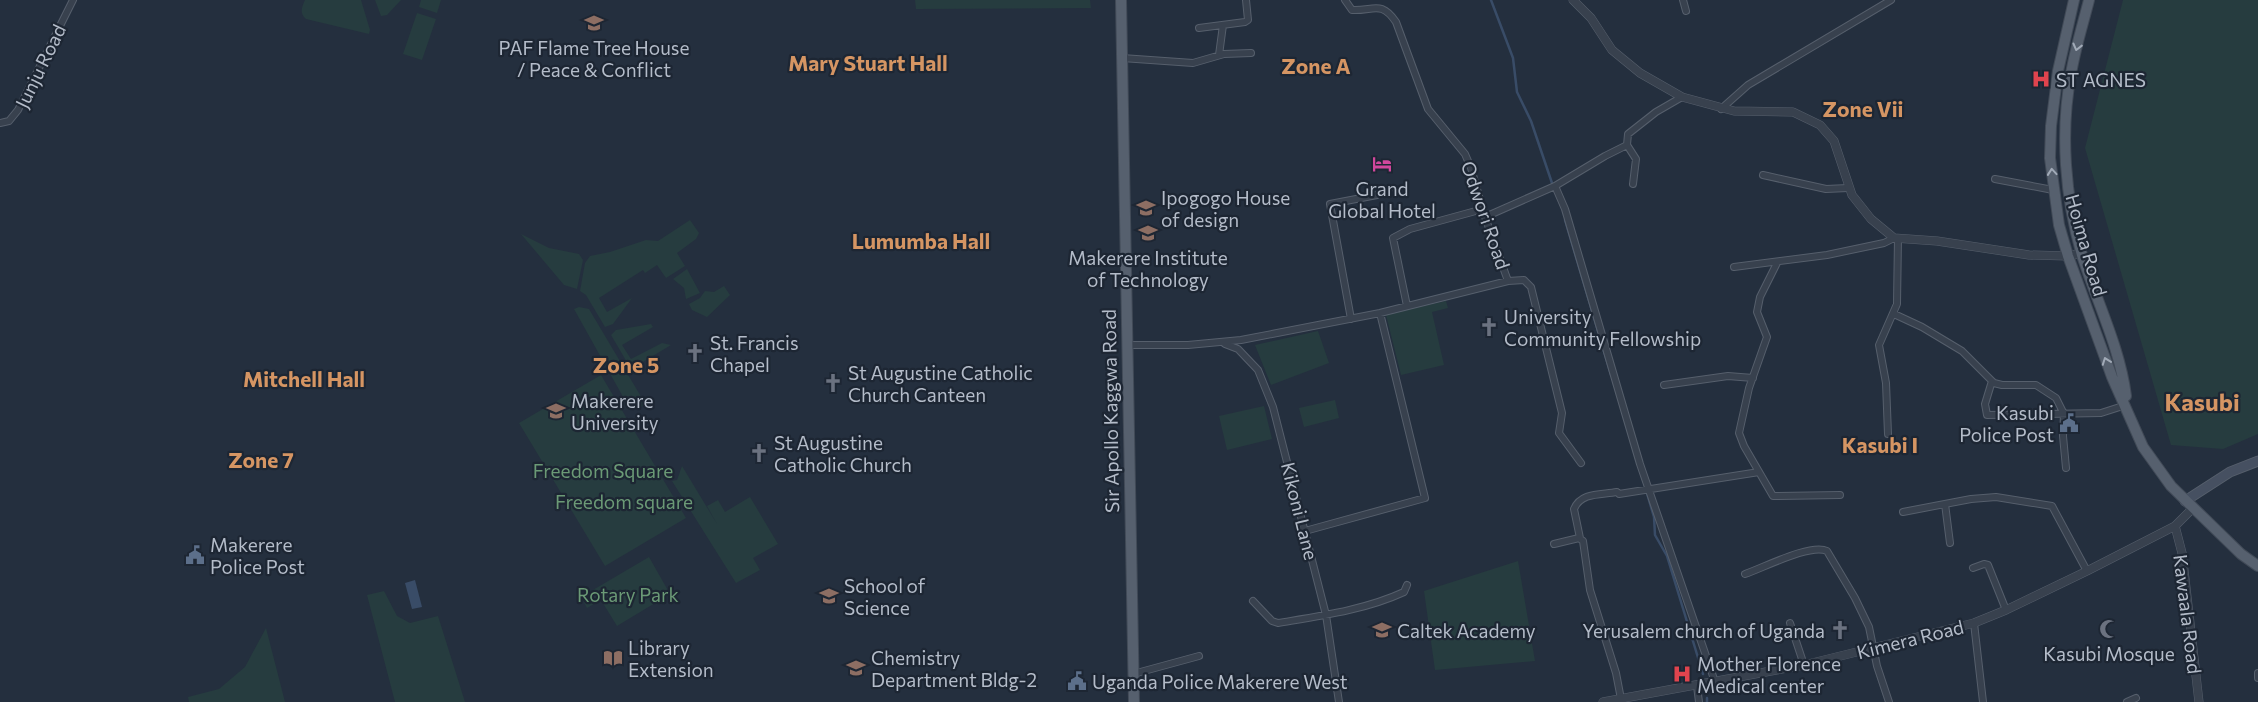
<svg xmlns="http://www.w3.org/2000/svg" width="2258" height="702" font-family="Commissioner,sans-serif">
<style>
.green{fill:#263c3f}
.water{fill:#394c67}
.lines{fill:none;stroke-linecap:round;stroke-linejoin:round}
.stream{stroke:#394c67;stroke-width:2.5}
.minor-casing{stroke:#565f6c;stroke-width:8}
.tertiary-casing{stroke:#565f6c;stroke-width:9}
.secondary-casing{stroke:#565f6c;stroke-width:11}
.primary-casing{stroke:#414a57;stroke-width:12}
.minor{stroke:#38414e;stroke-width:6}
.tertiary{stroke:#38414e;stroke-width:8}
.secondary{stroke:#465061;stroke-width:9}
.primary{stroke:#56606e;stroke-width:10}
.oneway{stroke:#a1aab7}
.labels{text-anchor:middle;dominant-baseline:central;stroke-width:4.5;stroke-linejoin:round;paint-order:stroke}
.poi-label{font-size:19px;fill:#b4bcc9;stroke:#1d2633;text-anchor:start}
.street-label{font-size:19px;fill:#b4bcc9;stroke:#1d2633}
.park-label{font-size:19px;fill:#6b9a76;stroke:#1d2633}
.quarter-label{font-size:21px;font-weight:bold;fill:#d59563;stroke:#1d2633}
.district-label{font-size:24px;font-weight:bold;fill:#d59563;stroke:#1d2633}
</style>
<rect width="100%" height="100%" fill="#242f3e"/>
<path class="green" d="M305 0H361L370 30 369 34 306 19C299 13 302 7 305 0Z
M375 0H401L387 15 381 16Z
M421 0H441L437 13 419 7Z
M915 0H1090L1091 8 916 9Z
M2123 0H2258V434L2223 449 2171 445 2085 148Z
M417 13 436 19 422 60 403 54Z
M690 220 699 233 696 239 677 253 685 266 666 278 657 265 645 273 643 270 599 298 607 312 632 298 613 324 605 327 586 295 580 291 585 263 590 256 610 252 646 240 658 241Z
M521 234 549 248 579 254 583 260 577 289 564 285Z
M687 269 700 293 686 299 684 288 673 279Z
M724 286 730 295 707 317 692 310 689 304 700 298 705 291 714 292Z
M1446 301 1448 308 1432 312 1444 365 1401 375 1386 315Z
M579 307 589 309 646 405 640 407 627 404 574 309Z
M651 324 653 327 622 345 631 359 662 343 671 345 631 369 611 335 616 330Z
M1318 331 1329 363 1271 385 1255 345Z
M601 375 686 518 605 566 519 423Z
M1335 400 1339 418 1304 427 1299 408Z
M1264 406 1272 439 1227 450 1219 416Z
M682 466 717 524 707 506 718 500 725 512 750 497 778 544 753 558 760 570 736 583 672 481 677 480Z
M649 557 670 594 617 626 601 600 587 608 581 597Z
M1518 561 1535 661 1435 670 1424 591Z
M384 591 397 616 410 623 438 616 465 702H395L367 595Z
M266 628 285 702H189L188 697 219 689 245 667Z"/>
<path class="water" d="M415 580 422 607 412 609 405 583Z"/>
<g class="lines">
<path class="stream" d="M1491 0 1513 58 1517 92 1531 121 1553 186
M1565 220 1611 375
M1646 490 1654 517 1655 535 1667 556 1703 674
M1707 702V698"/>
<g class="minor-casing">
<path id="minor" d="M1345 0 1352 10C1374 11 1381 0 1396 22L1428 109 1465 154 1471 168 1485 217 1508 281
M1683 0 1686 11
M1199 28 1245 22 1248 20 1246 0
M1219 55 1223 25
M1122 58 1193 63 1224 54 1251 53
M1721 109 1748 85 1891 0
M0 123 9 121 18 110 73 0
M1763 175 1826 189 1848 188
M1995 179 2053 190
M1633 184 1636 159 1627 145 1628 134 1656 112 1682 97
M1555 186 1565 209 1640 464 1715 682
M1485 217 1555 186 1605 156 1627 145
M1777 263 1760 297 1757 312 1767 337 1749 388 1739 433 1744 446 1773 496 1840 495
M1734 267 1827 255 1884 243 1894 238
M1407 306 1393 238 1410 229 1483 209
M1894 314 1922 327 1962 351 1994 383 2002 385H2036L2056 398 2064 414 2063 436 2066 468
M1351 319 1330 204 1377 195 1389 189
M1225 344 1238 349 1258 370 1273 407 1326 615 1339 702
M1126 345H1188L1241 340 1380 313 1508 281 1524 280 1531 287 1562 413 1559 433 1581 463
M1992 381 1985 404 1987 415 2101 413 2126 405
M1664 385 1728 376 1753 378
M1888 434 1886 383 1879 345 1897 304 1898 238
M1945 504 1950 543
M1903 512 1971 499 1996 497 2052 506 2087 571
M1305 531 1425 498 1380 313
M1580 538 1574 509C1581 492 1601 495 1617 492L1619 494 1759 472
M1554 544 1579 538 1583 541 1590 590 1616 673 1621 699
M1973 568 1984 564 1988 565 2006 610
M1745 574C1763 568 1811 543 1827 551L1855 598 1869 627 1877 666 1889 702
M1253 601 1272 621 1278 623C1320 616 1365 610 1404 592L1407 585
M1790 623 1804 665
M1974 623 1983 702
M2258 673V678
M1133 674 1199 656
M1697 686 1699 702
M2127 702 2136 698"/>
</g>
<g class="tertiary-casing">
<path id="tertiary" d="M1573 0 1591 18 1612 50 1640 73 1682 97 1734 111 1793 112 1820 125 1834 141 1852 195 1871 219 1894 238 1937 241 2029 255 2068 256 2082 253
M2175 526 2182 553 2199 702
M1603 702 1804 665 1974 623 2006 610 2087 571 2175 526 2193 508"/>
</g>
<g class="secondary-casing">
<path id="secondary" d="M2185 501 2230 472 2258 461"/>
</g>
<g class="primary-casing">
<path id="primary" d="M1121 0 1134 702
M2074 0 2058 71 2051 126 2050 158 2059 225 2068 256 2112 377 2143 447 2171 486 2241 554 2258 566
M2089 0C2083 24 2075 49 2071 74 2060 132 2065 198 2082 255 2097 302 2120 348 2126 396"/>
</g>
<use href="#minor" class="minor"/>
<use href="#tertiary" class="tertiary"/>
<use href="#secondary" class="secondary"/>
<use href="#primary" class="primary"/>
</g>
<defs><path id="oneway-chevron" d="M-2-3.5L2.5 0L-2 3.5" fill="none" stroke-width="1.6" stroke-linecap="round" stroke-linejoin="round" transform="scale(1.25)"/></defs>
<g class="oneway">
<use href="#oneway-chevron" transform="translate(2077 47) rotate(104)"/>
<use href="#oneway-chevron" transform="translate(2052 172) rotate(-95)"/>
<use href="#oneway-chevron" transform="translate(2106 361) rotate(-110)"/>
</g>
<defs>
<g id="university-bare" transform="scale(1.5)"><path d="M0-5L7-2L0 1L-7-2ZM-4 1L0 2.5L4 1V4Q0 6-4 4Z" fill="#8d6e63" stroke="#1d2633" stroke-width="2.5" paint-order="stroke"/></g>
<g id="hospital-bare" transform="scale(1.5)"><path d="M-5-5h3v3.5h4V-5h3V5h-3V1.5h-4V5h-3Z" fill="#e0444e" stroke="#1d2633" stroke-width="2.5" paint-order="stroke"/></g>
<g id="hotel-bare" transform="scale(1.5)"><path d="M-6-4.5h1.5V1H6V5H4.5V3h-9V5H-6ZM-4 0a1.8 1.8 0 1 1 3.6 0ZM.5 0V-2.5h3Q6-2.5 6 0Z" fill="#d1479c" stroke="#1d2633" stroke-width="2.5" paint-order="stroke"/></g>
<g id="church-bare" transform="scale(1.5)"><path d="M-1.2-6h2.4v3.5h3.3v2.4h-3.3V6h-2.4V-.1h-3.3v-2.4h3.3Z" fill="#6b7280" stroke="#1d2633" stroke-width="2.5" paint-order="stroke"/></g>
<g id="civic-bare" transform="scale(1.5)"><path d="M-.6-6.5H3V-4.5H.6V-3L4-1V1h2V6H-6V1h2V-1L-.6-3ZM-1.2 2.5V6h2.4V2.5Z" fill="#5c6f8a" stroke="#1d2633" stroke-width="2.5" paint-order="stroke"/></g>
<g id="mosque-bare" transform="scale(1.5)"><path d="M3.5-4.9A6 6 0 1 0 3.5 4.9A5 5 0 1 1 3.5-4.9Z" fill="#6b7280" stroke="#1d2633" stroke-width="2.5" paint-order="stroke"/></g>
<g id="school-bare" transform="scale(1.5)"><path d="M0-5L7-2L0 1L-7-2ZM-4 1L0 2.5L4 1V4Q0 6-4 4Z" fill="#8d6e63" stroke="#1d2633" stroke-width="2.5" paint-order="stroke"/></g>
<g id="library-bare" transform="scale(1.5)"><path d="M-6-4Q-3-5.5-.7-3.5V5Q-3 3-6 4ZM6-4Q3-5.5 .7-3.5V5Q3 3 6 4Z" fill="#8d6e63" stroke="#1d2633" stroke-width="2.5" paint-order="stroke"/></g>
</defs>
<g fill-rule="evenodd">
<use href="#university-bare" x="594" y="23"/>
<use href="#hospital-bare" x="2041" y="79"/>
<use href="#hotel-bare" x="1382" y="164"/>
<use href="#university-bare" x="1146" y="208"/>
<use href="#university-bare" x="1148" y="233"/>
<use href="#church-bare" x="1489" y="327"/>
<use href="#church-bare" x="695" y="353"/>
<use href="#church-bare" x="833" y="383"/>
<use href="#university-bare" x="556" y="411"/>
<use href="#civic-bare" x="2069" y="423"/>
<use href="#church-bare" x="759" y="453"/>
<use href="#civic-bare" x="195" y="555"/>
<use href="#university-bare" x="829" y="596"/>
<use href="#mosque-bare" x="2109" y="629"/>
<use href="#school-bare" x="1382" y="630"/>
<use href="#church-bare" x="1840" y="630"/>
<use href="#library-bare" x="613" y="658"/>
<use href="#university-bare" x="856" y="668"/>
<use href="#hospital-bare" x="1682" y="674"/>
<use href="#civic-bare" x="1077" y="681"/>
</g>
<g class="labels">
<g class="poi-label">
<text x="594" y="47" text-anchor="middle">PAF Flame Tree House<tspan x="594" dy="22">/ Peace &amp; Conflict</tspan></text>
<text x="2056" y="79">ST AGNES</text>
<text x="1382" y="188" text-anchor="middle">Grand<tspan x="1382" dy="22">Global Hotel</tspan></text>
<text x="1161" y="197">Ipogogo House<tspan x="1161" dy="22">of design</tspan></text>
<text x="1148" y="257" text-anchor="middle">Makerere Institute<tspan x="1148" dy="22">of Technology</tspan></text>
<text x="1504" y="316">University<tspan x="1504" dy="22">Community Fellowship</tspan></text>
<text x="710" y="342">St. Francis<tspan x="710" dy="22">Chapel</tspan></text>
<text x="848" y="372">St Augustine Catholic<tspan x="848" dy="22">Church Canteen</tspan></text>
<text x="571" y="400">Makerere<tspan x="571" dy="22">University</tspan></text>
<text x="2054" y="412" text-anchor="end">Kasubi<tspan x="2054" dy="22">Police Post</tspan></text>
<text x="774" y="442">St Augustine<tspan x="774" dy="22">Catholic Church</tspan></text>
<text x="210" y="544">Makerere<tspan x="210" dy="22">Police Post</tspan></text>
<text x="844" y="585">School of<tspan x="844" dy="22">Science</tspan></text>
<text x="1397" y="630">Caltek Academy</text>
<text x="1825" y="630" text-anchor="end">Yerusalem church of Uganda</text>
<text x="628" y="647">Library<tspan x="628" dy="22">Extension</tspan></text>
<text x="2109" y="653" text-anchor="middle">Kasubi Mosque</text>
<text x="871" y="657">Chemistry<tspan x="871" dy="22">Department Bldg-2</tspan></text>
<text x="1697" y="663">Mother Florence<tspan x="1697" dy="22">Medical center</tspan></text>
<text x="1092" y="681">Uganda Police Makerere West</text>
</g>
<g class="street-label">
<text transform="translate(40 66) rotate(-64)">Junju Road</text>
<text transform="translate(1486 215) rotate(71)">Odwori Road</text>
<text transform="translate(2087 245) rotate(74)">Hoima Road</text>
<text transform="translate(1110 411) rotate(-91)">Sir Apollo Kaggwa Road</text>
<text transform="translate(1300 511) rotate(76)">Kikoni Lane</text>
<text transform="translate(2188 614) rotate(83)">Kawaala Road</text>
<text transform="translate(1910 639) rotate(-14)">Kimera Road</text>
</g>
<g class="park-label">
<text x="603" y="470">Freedom Square</text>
<text x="624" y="501">Freedom square</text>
<text x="628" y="594">Rotary Park</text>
</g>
<g class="quarter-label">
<text x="868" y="62">Mary Stuart Hall</text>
<text x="1316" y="65">Zone A</text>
<text x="1863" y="108">Zone Vii</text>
<text x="921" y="240">Lumumba Hall</text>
<text x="626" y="364">Zone 5</text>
<text x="304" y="378">Mitchell Hall</text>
<text x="1880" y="444">Kasubi I</text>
<text x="261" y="459">Zone 7</text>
</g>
<g class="district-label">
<text x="2202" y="401">Kasubi</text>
</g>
</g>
</svg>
